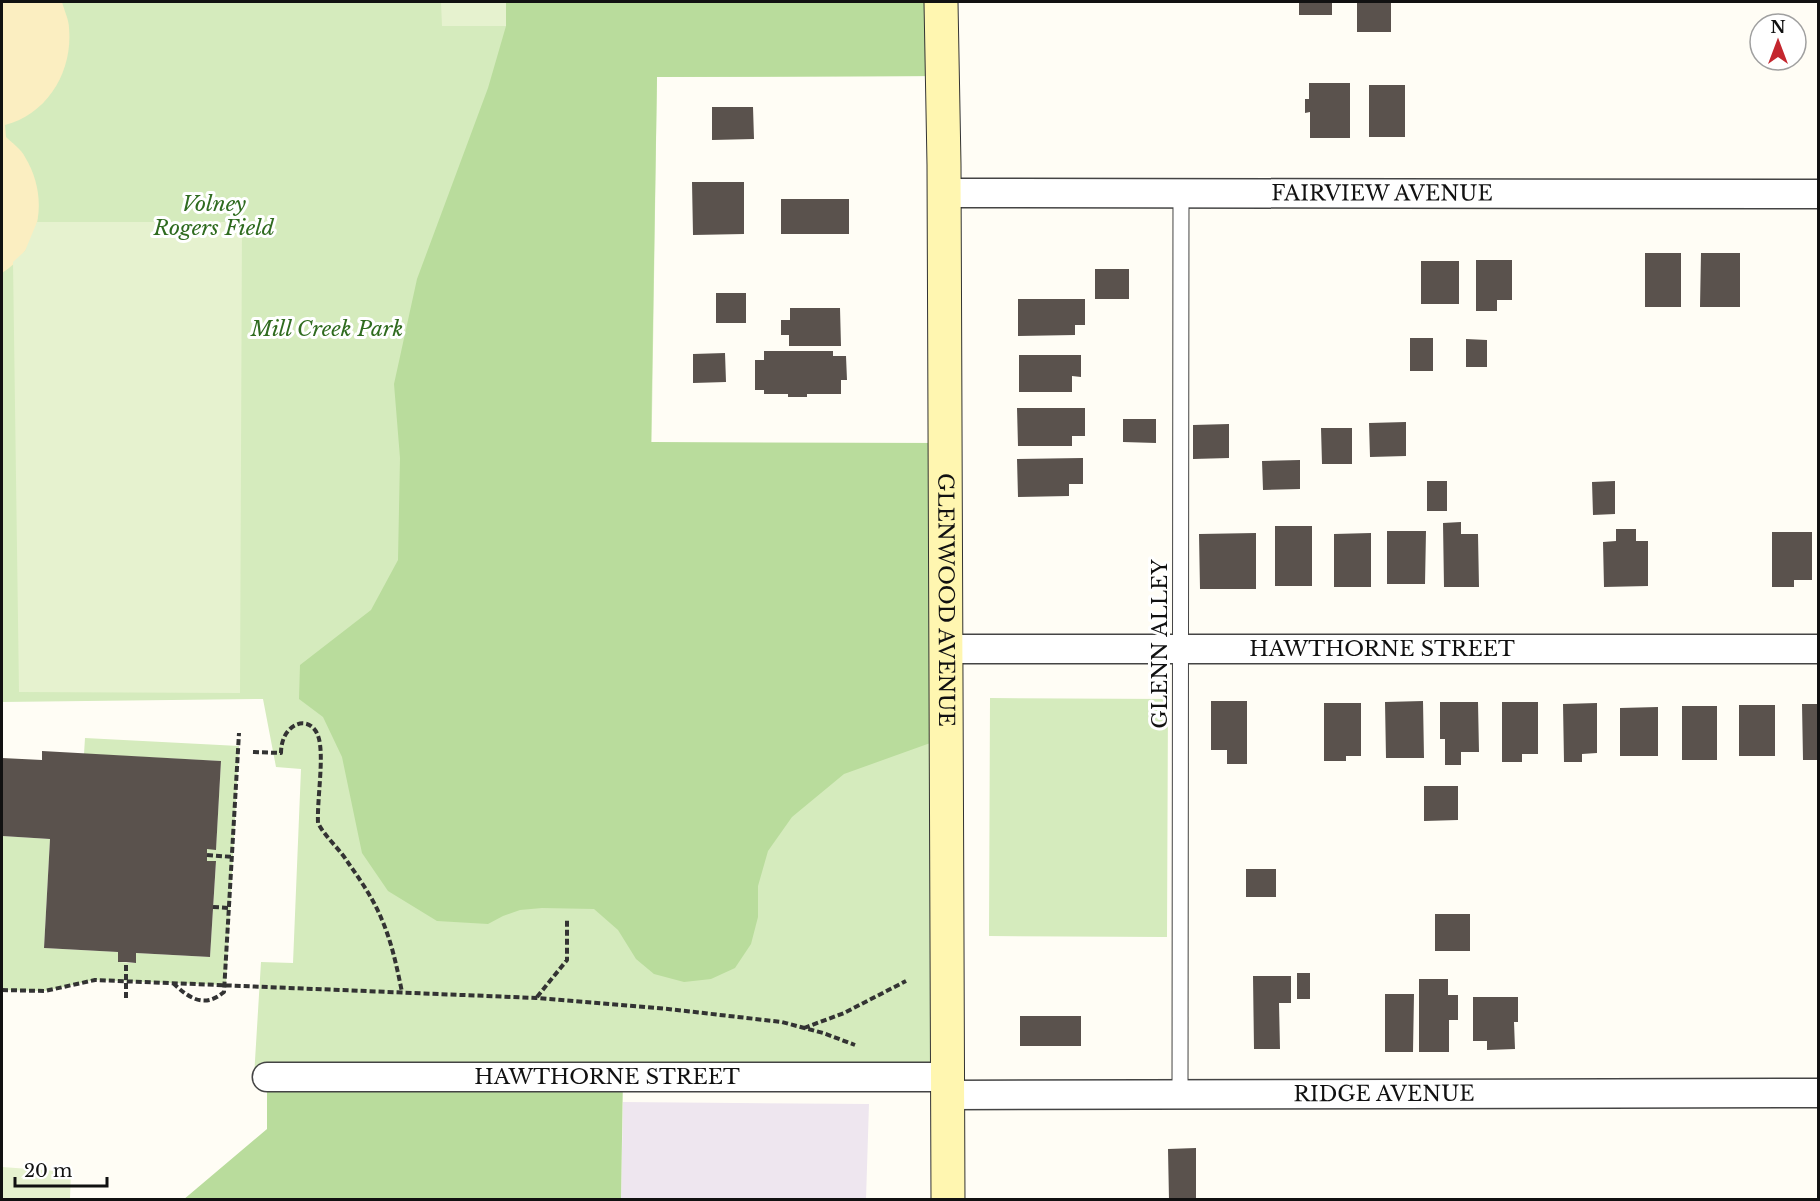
<svg xmlns="http://www.w3.org/2000/svg" width="1820" height="1201" font-family="'Libre Baskerville',serif">
<style>
.industrial{fill:#eee6ef}
.green{fill:#d5ebbd}
.forest{fill:#b9dc9c}
.sand{fill:#fbeec1}
.pitch{fill:#e6f2cf}
.building{fill:#5a524d}
.lines{fill:none;stroke-linecap:round;stroke-linejoin:round}
.service-casing{stroke:#444;stroke-width:17}
.minor-casing{stroke:#444;stroke-width:31}
.secondary-casing{stroke:#333;stroke-width:35}
.path{stroke:#333;stroke-width:4;stroke-dasharray:6 3;stroke-linecap:butt}
.service{stroke:#fff;stroke-width:15}
.minor{stroke:#fff;stroke-width:28}
.secondary{stroke:#fff6b0;stroke-width:33}
.labels{text-anchor:middle;dominant-baseline:central;stroke-width:6;stroke-linejoin:round;paint-order:stroke}
.street-label{font-size:21px;fill:#111;stroke:#fff}
.park-label{font-size:21px;font-style:italic;fill:#2f6b1f;stroke:#fff}
</style>
<rect width="100%" height="100%" fill="#fffdf5"/>
<path class="industrial" d="M623 1102 869 1104 866 1199 621 1200Z"/>
<path class="green" d="M2 2H941L943 76 657 77 651 485 945 486 949 1077H254L261 962 293 963 301 769 276 767 263 699 2 702Z
M990 698 1168 699 1167 937 989 936Z
M85 738 239 746 226 985 95 980 45 991 2 990V836L50 839 44 948 118 952V962L135 963 136 953 210 957 216 862 207 861V849H216L221 761 84 754Z"/>
<path class="forest" d="M506 2H941L943 76 657 77 651 442 945 443 947 737 844 774 792 817 768 851 758 886V917L751 944 735 968 711 979 684 982 654 974 636 959 618 930 594 909 542 908 520 910 503 916 488 924 437 921 388 891 362 853 342 757 323 717 299 699 300 665 371 610 398 560 400 458 394 384 417 279 488 88 506 26Z
M267 1077H623L621 1199 183 1200 267 1129Z"/>
<path class="sand" d="M2 2H62C64 10 69 20 69 28 73 71 48 114 5 125L6 137C12 143 21 149 25 157 49 196 42 248 2 273Z"/>
<path class="pitch" d="M441 2H506V26H442Z
M37 222H242L240 693 19 692 13 262 25 251Z
M2 1167 71 1172 70 1199H2Z"/>
<path class="building" d="M1299 2H1332V15H1299Z
M1357 2H1391V32H1357Z
M1309 83H1350V138H1310V112L1305 113V99H1309Z
M1369 85H1405V137H1369Z
M712 107H753L754 139 712 140Z
M692 182H744V234L693 235Z
M781 199H849V234H781Z
M1645 253H1681V307H1645Z
M1701 253H1740V307H1700Z
M1476 260H1512V300H1497V311H1476Z
M1421 261H1459V304H1421Z
M1095 269H1129V299H1095Z
M716 293H746V323H716Z
M1018 299H1085V325H1075V335L1018 336Z
M790 308H840L841 346H789V335H781V320H790Z
M1410 338H1433V371H1410Z
M1466 339 1487 340V367H1466Z
M764 351H833V356H846L847 380H841V394H807V397H788V394H764V390H755V360H764Z
M725 353 726 382 693 383V354Z
M1019 355H1081V377L1072 376V392H1019Z
M1017 408H1085V436H1072V446H1018Z
M1123 419H1156V443L1123 442Z
M1406 422V456L1370 457 1369 423Z
M1229 424V458L1193 459V425Z
M1321 428H1352V464H1322Z
M1083 458V484H1069V496L1018 497 1017 459Z
M1300 460V489L1263 490 1262 461Z
M1427 481H1447V511H1427Z
M1615 481V514L1593 515 1592 482Z
M1461 522V534H1478L1479 587H1444L1443 523Z
M1275 526H1312V586H1275Z
M1616 529H1636V541H1648V586L1604 587 1603 542 1616 541Z
M1387 531H1426L1425 584H1387Z
M1772 532H1812V580H1794V587H1772Z
M1256 533V589H1200L1199 534Z
M1371 533V587H1334V534Z
M1211 701H1247V764H1227V750H1211Z
M1423 701 1424 758H1386L1385 702Z
M1440 702H1478L1479 752H1461V765H1445V739H1440Z
M1502 702H1538V754H1522V762H1502Z
M1324 703H1361V756H1346V761H1324Z
M1597 703V753L1582 754V762H1564L1563 704Z
M1802 704H1818V760H1803Z
M1739 705H1775V756H1739Z
M1682 706H1717V760H1682Z
M1658 707V756H1620V708Z
M42 751 221 761 216 850 207 849V861H216L210 957 136 953V963L126 962H118V952L44 948 50 839 2 836V758L42 760Z
M1424 786H1458V820L1424 821Z
M1246 869H1276V897H1246Z
M1435 914H1470V951H1435Z
M1297 973H1310V999H1297Z
M1253 976H1291V1003H1279L1280 1049H1254Z
M1419 979H1448V995H1458V1020H1449V1052H1419Z
M1385 994H1414L1413 1052H1385Z
M1473 997H1518V1022H1514L1515 1049 1487 1050V1041H1473Z
M1020 1016H1081V1046H1020Z
M1196 1148V1200H1169L1168 1149Z"/>
<g class="lines">
<g class="service-casing">
<path id="service" d="M1180 1094 1181 193"/>
</g>
<g class="minor-casing">
<g id="minor">
<path id="s1" d="M944 193 1818 194"/>
<path id="s2" d="M946 649H1818"/>
<path id="s3" d="M267 1077H949"/>
<path id="s4" d="M949 1095 1818 1093"/>
</g>
</g>
<g class="secondary-casing">
<g id="secondary">
<path id="s5" d="M941 2 944 165 948 1200"/>
</g>
</g>
<path class="path" d="M253 752 281 753C281 722 312 712 319 739 324 759 317 799 318 823 325 837 340 849 349 864 361 881 374 900 382 920 392 943 397 968 402 992
M207 855 233 857
M213 907 230 908
M173 983C189 998 204 1009 224 992L239 733
M2 990 45 991 95 980 536 998 668 1009 782 1022 823 1033 855 1045
M537 997 567 960V919
M126 998V962
M804 1028 844 1013 906 981"/>
<use href="#service" class="service"/>
<use href="#minor" class="minor"/>
<use href="#secondary" class="secondary"/>
</g>
<g class="labels">
<g class="street-label">
<text stroke="none"><textPath href="#s1" startOffset="438">FAIRVIEW AVENUE</textPath></text>
<text stroke="none"><textPath href="#s5" startOffset="598">GLENWOOD AVENUE</textPath></text>
<text transform="translate(1160 644) rotate(-90)">GLENN ALLEY</text>
<text stroke="none"><textPath href="#s2" startOffset="436">HAWTHORNE STREET</textPath></text>
<text stroke="none"><textPath href="#s3" startOffset="340">HAWTHORNE STREET</textPath></text>
<text stroke="none"><textPath href="#s4" startOffset="435">RIDGE AVENUE</textPath></text>
</g>
<g class="park-label">
<text x="214" y="204">Volney<tspan x="214" dy="24">Rogers Field</tspan></text>
<text x="327" y="329">Mill Creek Park</text>
</g>
</g>
<rect width="1820" height="1201" fill="none" stroke="#111111" stroke-width="6"/>
<g transform="translate(1778 42)"><circle r="28" fill="#ffffff" stroke="#a0a0a0" stroke-width="1.5"/>
<path d="M0-4.5L10 22L0 15L-10 22Z" fill="#c4262e"/>
<text y="-9" font-size="16" font-weight="bold" text-anchor="middle" fill="#111111">N</text>
</g>
<path d="M15 1177v9h92v-9" fill="none" stroke="#111111" stroke-width="3"/>
<text x="24" y="1177" font-size="18" fill="#111111" stroke="#ffffff" stroke-width="4.5" paint-order="stroke">20 m</text>
</svg>
